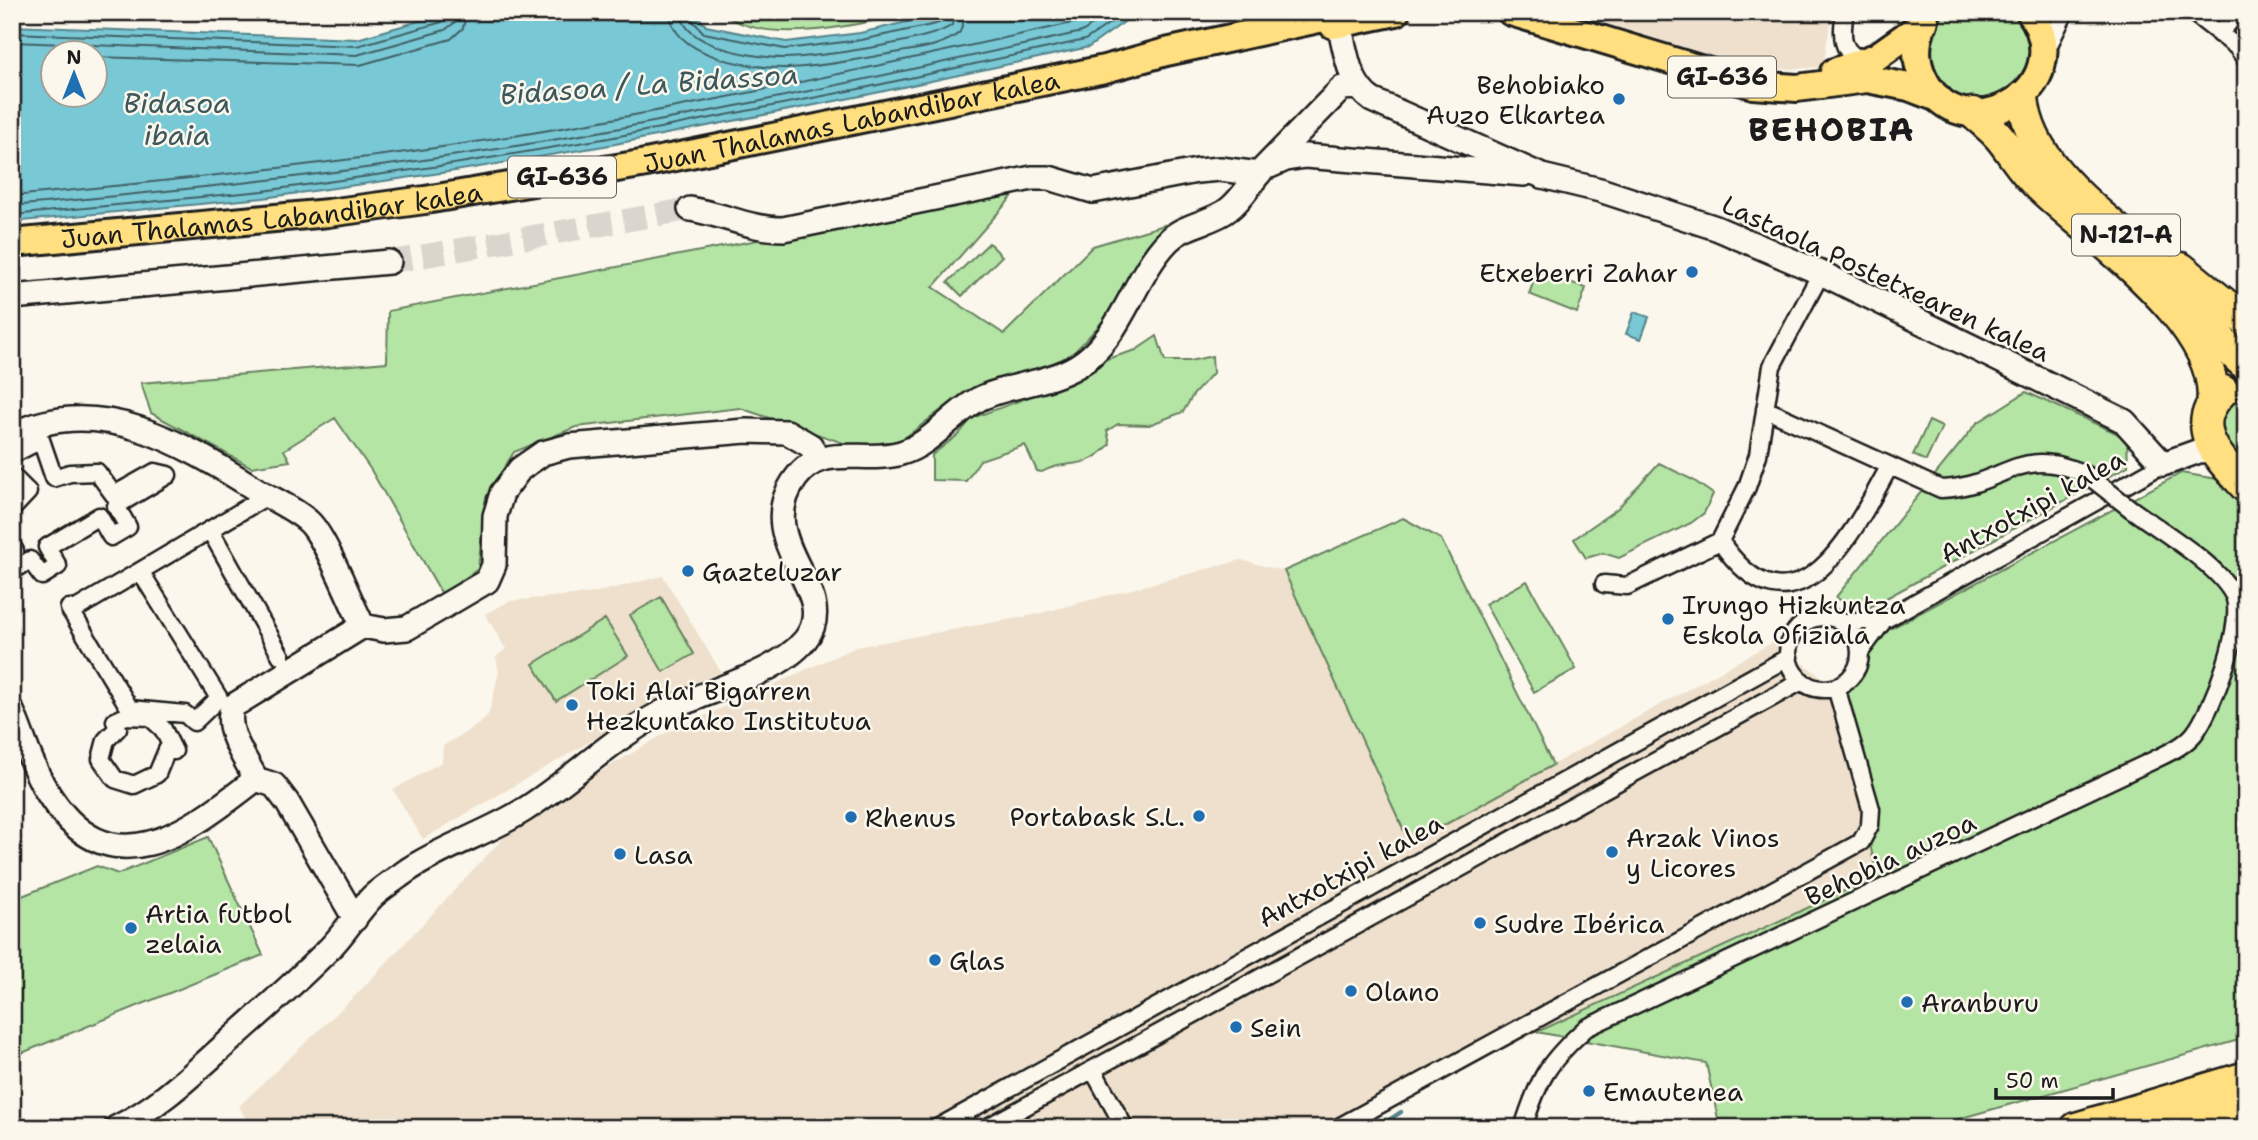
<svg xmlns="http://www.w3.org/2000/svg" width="2258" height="1140" font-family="'Shantell Sans',sans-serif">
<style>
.built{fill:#eee0cc}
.green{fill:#b4e5a5;stroke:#688060;stroke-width:2}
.water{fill:#78c8d5;stroke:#53838b;stroke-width:2;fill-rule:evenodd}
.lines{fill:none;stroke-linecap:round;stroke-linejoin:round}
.shore{stroke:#416166;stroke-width:2}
.stream{stroke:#53838b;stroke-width:4.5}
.secondary-tunnel{stroke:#dad6cd;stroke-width:23;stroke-dasharray:23 11;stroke-linecap:butt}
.street-casing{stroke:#1c1c1c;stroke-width:21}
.secondary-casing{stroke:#1c1c1c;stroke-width:28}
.primary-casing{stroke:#1c1c1c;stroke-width:32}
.highway-casing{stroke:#1c1c1c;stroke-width:35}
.street{stroke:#fbf7ec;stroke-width:16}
.secondary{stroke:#fbf7ec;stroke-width:23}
.primary{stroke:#ffdf80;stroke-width:26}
.highway{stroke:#ffdf80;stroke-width:30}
.street-bridge-casing{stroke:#1c1c1c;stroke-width:21;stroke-linecap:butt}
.street-bridge{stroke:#fbf7ec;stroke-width:16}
.poi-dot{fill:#1f6fb2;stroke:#fbf7ec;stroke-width:2.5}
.labels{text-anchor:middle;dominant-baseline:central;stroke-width:5;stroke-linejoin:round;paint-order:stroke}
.shield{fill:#fbf7ec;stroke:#5f5e5a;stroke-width:2}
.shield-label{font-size:24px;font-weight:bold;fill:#1c1c1c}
.poi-label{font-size:26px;fill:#1c1c1c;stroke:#fbf7ec;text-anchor:start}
.street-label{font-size:26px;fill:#1c1c1c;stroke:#fbf7ec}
.water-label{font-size:28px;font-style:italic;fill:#3c585d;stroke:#fbf7ec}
.district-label{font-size:33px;font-weight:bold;letter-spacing:2px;fill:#1c1c1c;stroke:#fbf7ec}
</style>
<rect width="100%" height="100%" fill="#fbf7ec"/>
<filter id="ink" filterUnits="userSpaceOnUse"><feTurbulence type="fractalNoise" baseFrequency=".0143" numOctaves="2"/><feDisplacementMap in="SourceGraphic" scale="14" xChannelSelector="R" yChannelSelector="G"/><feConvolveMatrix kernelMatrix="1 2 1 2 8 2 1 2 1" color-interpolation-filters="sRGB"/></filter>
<g filter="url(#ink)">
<path class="built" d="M1590 12H1832L1823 67 1770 70 1743 65 1589 18Z
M1241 560 1284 571 1410 844 1773 642 1836 687 1878 876 1413 1090 1347 1128H251L239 1106 359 992 522 818 664 734 856 647 1034 615Z
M663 576 721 672 682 688 423 839 393 790 442 762 443 746 482 722 489 713 499 672 496 657 506 649 485 614 510 601 594 593Z"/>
<path class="green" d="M731 12H915C865 23 776 46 730 18Z
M1947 12H2012C2078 75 1952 146 1931 61 1927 43 1933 26 1947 12Z
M1018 190 933 287 1004 334 1093 246 1164 225 1143 254 1106 318 1069 358 966 391 902 440 861 449 740 408 576 427 514 452 486 497 478 569 442 594 371 470 335 418 284 450 290 461 251 467 151 413 141 383 387 362 388 311Z
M989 243 1002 256 962 296 948 282Z
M1538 270 1586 288 1577 313 1529 294Z
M1157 336 1165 361H1190L1212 356 1213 373 1193 395 1183 412 1149 425 1118 424 1107 431 1110 444C1082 474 1069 457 1042 472L1037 471 1025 445 980 460 966 481 932 480V455L959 434 972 418 1043 392 1072 377 1095 370 1097 362 1136 350Z
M2246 391V464C2217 448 2210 404 2246 391Z
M2026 392 2127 438 2128 466 1859 613 1836 597 1977 423Z
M1929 421 1942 427 1926 461 1913 455Z
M1659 463 1693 480 1713 494 1704 513 1691 523 1619 558 1603 553 1586 558 1574 539 1618 508Z
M2181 473 2223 480 2246 508V1038L1926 1128H1720L1706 1063 1537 1032 1877 876 1836 687 1888 630Z
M1403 518 1441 539 1553 765 1410 844 1284 571Z
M1527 581 1576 669 1534 692 1485 604Z
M661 597 694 654 663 672 630 615Z
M605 619 628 656 556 701 533 664Z
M208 837 263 955 12 1057V900L97 866 118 874Z"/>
<path class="water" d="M450 12H698L696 14 706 26 786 42 860 33 949 12H1138L1089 47 866 95 610 145 455 171 263 198 12 222V26L357 39ZM52 52H94V94H52Z
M1634 312 1649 317 1641 339 1626 334Z"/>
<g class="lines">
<path class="shore" d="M670 12C671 56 752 69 787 68 822 67 859 59 894 53 915 49 944 47 960 32L967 12
M681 12C682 47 757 58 785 58 813 58 933 41 952 25L956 12
M690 12 691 19 704 33 785 49 861 40 936 24 945 20 947 12
M12 33 357 46 442 22 447 12
M12 42 357 55 445 30 454 23 456 12
M94 57 360 65 451 39 463 28 467 12
M12 196C158 182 304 167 449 146 660 115 869 68 1077 22L1092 12
M12 206C159 192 305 178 451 156 663 125 873 78 1082 32L1111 12
M12 215 263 191 454 164 609 138 864 88 1085 40 1126 12"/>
<path class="stream" d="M1377 1128 1401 1112"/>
<path class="secondary-tunnel" d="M389 262 690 209"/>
<g class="street-casing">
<path id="street" d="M1845 12C1841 34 1840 57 1867 60
M2192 12 2237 47 2246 60
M2219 34 2238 12
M2046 51 2065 12
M1765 409 1941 489C2007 486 2018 441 2090 477
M12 455 41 440 54 478 70 473 97 472 114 495 155 472 168 475 116 506 128 527 111 537 99 516 47 547 58 566 42 576 30 560 12 571
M12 476 28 492 12 509
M214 537 281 656
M1720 541C1794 650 1853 534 1889 467
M12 546 15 551 12 553
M1604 584 1627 586 1720 541 1747 487 1758 455 1772 366 1821 273
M69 608 130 709 185 714 194 722 219 698 140 571
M71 612 267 496
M1788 653a36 36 0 1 1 72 0a36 36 0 1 1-72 0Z
M1843 622 1884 620
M1860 652 1884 620 2163 464
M126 716 150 717 163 729 174 751 167 750 157 774 134 785 115 779 101 759 106 740 118 728 115 721Z
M1093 1070 1125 1128
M937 1128 1789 657
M986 1128 1802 681
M1337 1128 1861 842 1870 825 1871 809 1836 687
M1523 1128C1539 1078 1547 1063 1586 1028L2154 760C2168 753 2184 746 2194 734 2212 712 2247 619 2233 594 2216 563 2161 531 2131 509"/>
</g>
<g class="secondary-casing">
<path id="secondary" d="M1339 24C1346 51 1348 84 1372 100L1542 176 1600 190 1716 228 1821 273 2124 421 2163 464 2199 451 2212 450
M1270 166 1286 159 1305 156 1524 174
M690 209C722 214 750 229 783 229L1032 178H1049L1093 191 1197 171 1220 169 1259 174
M12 297 389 262
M12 435C98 392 182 443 254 488 271 499 294 508 309 522 326 538 350 602 363 626
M12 711C23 736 31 766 46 790 108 893 187 833 256 779
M256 779C245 758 223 729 233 706L363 626 384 630 407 628 487 581 494 565 495 516 502 493 520 469 543 453 569 446 746 431 787 432 811 446 817 459
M256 779 274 785 287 802 355 919
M116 1128C160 1106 190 1076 226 1044 261 1013 296 982 329 949 345 933 357 912 373 896 383 887 397 878 408 870 444 846 488 833 524 810 570 781 610 740 659 714 700 692 776 676 805 640 844 591 748 543 796 478 822 442 864 464 901 453 932 444 951 414 979 399 1010 384 1047 384 1077 366 1121 340 1133 277 1168 241 1184 224 1212 223 1229 209 1243 198 1251 182 1263 169 1289 142 1316 115 1342 88L1357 87"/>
</g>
<g class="primary-casing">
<g id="primary">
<path d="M1511 12 1753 85 1797 88 1867 79 1909 87 1938 98"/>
<path d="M1925 20C1916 38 1914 58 1923 77 1960 158 2084 89 2030 12"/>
<path d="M1333 25 1396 12"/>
<path d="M1834 72 1876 57 1924 23"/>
<path id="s1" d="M12 243 328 213 425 200 641 164 1105 69 1166 52 1351 12"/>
</g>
</g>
<g class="highway-casing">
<path id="highway" d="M2023 97C2029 177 2127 229 2177 283 2202 309 2217 342 2246 365
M1973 113C1982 121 1993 129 2001 139 2013 154 2023 172 2038 185 2090 236 2224 325 2212 405
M2181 268 2246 321
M2223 391C2185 428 2220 459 2246 487
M2076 1128 2246 1077
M2157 1128 2246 1100"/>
</g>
<use href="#street" class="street"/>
<use href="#secondary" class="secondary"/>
<use href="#primary" class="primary"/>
<use href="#highway" class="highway"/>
<g class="street-bridge-casing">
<path id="street-bridge" d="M2090 477 2131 509"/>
</g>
<use href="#street-bridge" class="street-bridge"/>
</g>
</g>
<g class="poi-dot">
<circle cx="1619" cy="99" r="7"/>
<circle cx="1692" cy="272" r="7"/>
<circle cx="688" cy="571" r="7"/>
<circle cx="1668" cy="619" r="7"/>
<circle cx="572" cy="705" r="7"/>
<circle cx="1199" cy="816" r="7"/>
<circle cx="851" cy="817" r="7"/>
<circle cx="1612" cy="852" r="7"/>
<circle cx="620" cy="854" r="7"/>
<circle cx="1480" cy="923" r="7"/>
<circle cx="131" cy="928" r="7"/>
<circle cx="935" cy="960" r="7"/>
<circle cx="1351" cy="991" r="7"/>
<circle cx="1907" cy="1002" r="7"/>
<circle cx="1236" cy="1027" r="7"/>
<circle cx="1589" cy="1091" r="7"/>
</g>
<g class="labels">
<g class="shield">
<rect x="1668" y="56.5" width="108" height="41" rx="5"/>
<rect x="508" y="156.5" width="108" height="41" rx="5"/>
<rect x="2072" y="214.5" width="108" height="41" rx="5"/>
</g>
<g class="shield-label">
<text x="1722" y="77">GI-636</text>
<text x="562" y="177">GI-636</text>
<text x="2126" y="235">N-121-A</text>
</g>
<g class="poi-label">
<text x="1605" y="84" text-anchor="end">Behobiako<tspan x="1605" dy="30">Auzo Elkartea</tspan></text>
<text x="1678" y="272" text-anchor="end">Etxeberri Zahar</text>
<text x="702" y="571">Gazteluzar</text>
<text x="1682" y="604">Irungo Hizkuntza<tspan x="1682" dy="30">Eskola Ofiziala</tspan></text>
<text x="586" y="690">Toki Alai Bigarren<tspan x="586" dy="30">Hezkuntako Institutua</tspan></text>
<text x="1185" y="816" text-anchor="end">Portabask S.L.</text>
<text x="865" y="817">Rhenus</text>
<text x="1626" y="837">Arzak Vinos<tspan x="1626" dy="30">y Licores</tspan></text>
<text x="634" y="854">Lasa</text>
<text x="145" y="913">Artia futbol<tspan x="145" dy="30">zelaia</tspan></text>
<text x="1494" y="923">Sudre Ibérica</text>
<text x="949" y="960">Glas</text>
<text x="1365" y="991">Olano</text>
<text x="1921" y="1002">Aranburu</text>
<text x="1250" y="1027">Sein</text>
<text x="1603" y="1091">Emautenea</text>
</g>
<g class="street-label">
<text stroke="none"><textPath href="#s1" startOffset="849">Juan Thalamas Labandibar kalea</textPath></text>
<text stroke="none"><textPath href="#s1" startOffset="261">Juan Thalamas Labandibar kalea</textPath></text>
<text transform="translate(1886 278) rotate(25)">Lastaola Postetxearen kalea</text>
<text transform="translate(2032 506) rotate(-29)">Antxotxipi kalea</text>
<text transform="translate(1890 859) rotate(-25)">Behobia auzoa</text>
<text transform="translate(1350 870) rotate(-29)">Antxotxipi kalea</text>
</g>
<g class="water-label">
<text transform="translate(649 84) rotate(-4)">Bidasoa / La Bidassoa</text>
<text x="177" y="103">Bidasoa<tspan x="177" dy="32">ibaia</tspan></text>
</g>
<g class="district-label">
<text x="1832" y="129">BEHOBIA</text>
</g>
</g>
<rect width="2258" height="1140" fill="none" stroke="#fbf7ec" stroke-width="42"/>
<rect x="21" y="21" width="2216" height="1098" fill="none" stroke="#1c1c1c" stroke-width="2.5" filter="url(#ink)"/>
<g transform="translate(74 74)"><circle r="33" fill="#fbf7ec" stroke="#a29f99" stroke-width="2"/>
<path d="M0-5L12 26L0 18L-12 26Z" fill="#1f6fb2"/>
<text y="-10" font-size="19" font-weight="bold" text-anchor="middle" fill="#1c1c1c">N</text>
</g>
<path d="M1996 1088v10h117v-10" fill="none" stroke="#1c1c1c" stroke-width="3.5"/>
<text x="2006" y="1088" font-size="21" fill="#1c1c1c" stroke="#fbf7ec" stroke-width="5" paint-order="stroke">50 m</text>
</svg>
